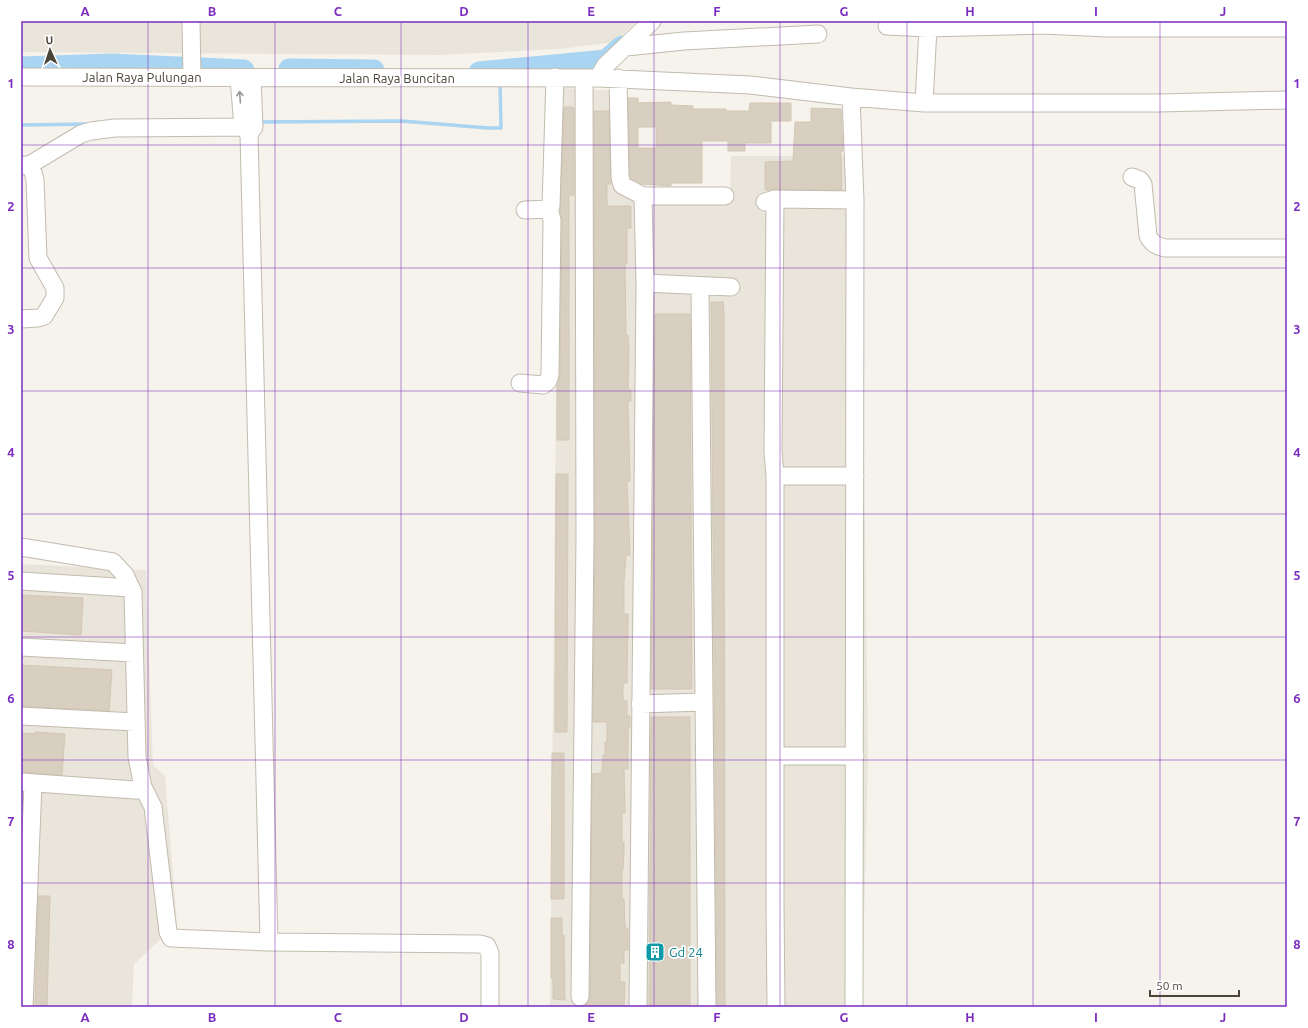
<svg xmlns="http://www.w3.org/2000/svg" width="1308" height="1028" font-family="Ubuntu,sans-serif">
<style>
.residential{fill:#eae5da}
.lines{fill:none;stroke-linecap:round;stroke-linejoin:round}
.stream{stroke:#a9d4f2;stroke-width:3.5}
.river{stroke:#a9d4f2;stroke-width:21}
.building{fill:#d8cfc1;stroke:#d3c7b4;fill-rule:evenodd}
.minor-casing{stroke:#c2bbae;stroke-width:19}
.minor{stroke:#fff;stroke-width:17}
.oneway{stroke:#9c9892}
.grid{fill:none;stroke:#7b2cbf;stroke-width:1;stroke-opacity:0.55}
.labels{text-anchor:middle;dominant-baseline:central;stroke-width:3.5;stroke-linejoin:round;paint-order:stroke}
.street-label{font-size:13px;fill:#4b4439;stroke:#fff}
.culture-label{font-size:13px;fill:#0d838f;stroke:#fff;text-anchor:start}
.neatline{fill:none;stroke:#7b2cbf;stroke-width:1.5}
.grid-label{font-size:13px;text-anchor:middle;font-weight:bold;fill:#7b2cbf}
</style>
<rect width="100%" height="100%" fill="#f6f3ec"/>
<path class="residential" d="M21 21H637L615 42 560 49 439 55 21 52Z
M559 88 624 91 623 172 631 188 730 194 731 156H860L868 756 862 1007H550Z
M21 564 146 570 153 765 165 776 177 924 134 964 132 1007H21Z"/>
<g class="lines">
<path class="stream" d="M258 122 402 121 488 128H501L500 83
M21 125 88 124"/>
<path class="river" d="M21 67 112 64 244 70
M289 69 374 70
M479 72 606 60 622 46"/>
</g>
<path class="building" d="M628 98H638V103L671 102V105L693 106V109H726V111H749L750 103H791V121H771V143H745V151H728V141H702V183H671V186L642 184 631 178 630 176ZM638 127H656V148H638Z
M564 107H573L574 110V195H569V440H557V386L560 375 562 220 560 210Z
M811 108 841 109 843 151H841L842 190H765V162L793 161 795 122H811Z
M594 111H609L611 184H607V206H631V228H627V263H625L626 335H628L629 347 628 390H631V401H628L630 481H627L630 555H626L624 582V614H628L627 683H623V701H627V716H630V728H628V769H624L625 813H622V842H624V852L623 870H622V899H624L625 928H628V950H624V963H620V982H625L624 1007 585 1005 590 997 592 774 602 773 603 755H605V742H607V722H593L595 539Z
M711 302H723L724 312 725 1007H717Z
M655 314H690L692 689H651Z
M556 474H568L567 732H555Z
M21 595 83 598 81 635 21 631Z
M21 665 112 670 109 711 21 706Z
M651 717H690V1007H649Z
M35 732 65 734 62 775 21 772V733L35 734Z
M552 753H564V899H551Z
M38 896H50L47 1007H35Z
M551 918H562V935H564L565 1000 553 999V978H551Z"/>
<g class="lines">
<g class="minor-casing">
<path id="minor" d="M191 21 192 78
M887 26 928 28
M626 47 684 41 818 34
M21 77 598 78 750 85 851 97 924 103H1159L1287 100
M239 78 243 127 248 133
M252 78 254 127 249 134 269 942
M598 78 605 66 652 21
M618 78 620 177 622 185 643 196H725
M851 97 855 200 854 1007
M924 103 928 28 1043 25 1107 28H1287
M21 166 31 164 81 134 91 131 115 128 254 127
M1132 177 1140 180 1143 184 1148 236C1152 244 1157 246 1165 248H1287
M775 199 773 451 775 476V904L776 1007
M765 202 775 199 855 200
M525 210 549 209 551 206 555 77
M645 283 731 287
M700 287 707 1007
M21 319 38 318 44 316 55 298V288L38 258 35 180 31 164
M520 383 543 385 548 381 550 375 552 220 549 209
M775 476H855
M21 547 113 562 125 575 131 588
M21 581 131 588 133 592 137 757 143 787 153 807 168 932 171 938 269 942 480 944 487 946 490 953V1007
M21 647 134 653
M640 704 703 702
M21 716 135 722
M775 756H855
M21 782 135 790H140L143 787
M580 997 585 539 584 78
M24 1007 33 783
M638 1007 645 283 643 196"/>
</g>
<use href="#minor" class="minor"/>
</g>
<defs><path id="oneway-shaft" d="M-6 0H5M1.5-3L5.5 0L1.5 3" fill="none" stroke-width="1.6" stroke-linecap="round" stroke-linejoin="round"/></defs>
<use class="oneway" href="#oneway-shaft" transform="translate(240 97) rotate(-94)"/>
<path class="grid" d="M148 21V1007M275 21V1007M401 21V1007M528 21V1007M654 21V1007M780 21V1007M907 21V1007M1033 21V1007M1160 21V1007M21 145H1287M21 268H1287M21 391H1287M21 514H1287M21 637H1287M21 760H1287M21 883H1287"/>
<defs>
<g id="building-square" transform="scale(1)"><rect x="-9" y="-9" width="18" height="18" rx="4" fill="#0f9aa8" stroke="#fff"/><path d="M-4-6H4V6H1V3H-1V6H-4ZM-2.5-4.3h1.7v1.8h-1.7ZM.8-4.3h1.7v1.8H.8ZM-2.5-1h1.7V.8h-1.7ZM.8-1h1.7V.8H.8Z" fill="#fff"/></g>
</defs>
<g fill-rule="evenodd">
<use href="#building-square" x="655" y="952"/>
</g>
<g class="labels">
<g class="street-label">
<text x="142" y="77">Jalan Raya Pulungan</text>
<text x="397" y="78">Jalan Raya Buncitan</text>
</g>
<g class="culture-label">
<text x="669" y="952">Gd 24</text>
</g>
</g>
<rect width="1308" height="1028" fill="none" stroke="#ffffff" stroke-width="44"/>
<g transform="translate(50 50) rotate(357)" stroke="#ffffff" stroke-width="3" paint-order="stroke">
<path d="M0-3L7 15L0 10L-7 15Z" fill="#4b4439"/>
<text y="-6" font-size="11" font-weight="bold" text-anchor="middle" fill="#4b4439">U</text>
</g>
<path d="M1150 990v6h89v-6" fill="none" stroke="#4b4439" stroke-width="2"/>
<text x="1156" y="990" font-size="12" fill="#4b4439" stroke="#ffffff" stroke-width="3" paint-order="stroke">50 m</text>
<rect x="22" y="22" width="1264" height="984" class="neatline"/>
<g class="grid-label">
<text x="85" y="16">A</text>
<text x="212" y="16">B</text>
<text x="338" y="16">C</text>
<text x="464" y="16">D</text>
<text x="591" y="16">E</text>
<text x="717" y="16">F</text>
<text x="844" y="16">G</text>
<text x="970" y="16">H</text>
<text x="1096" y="16">I</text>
<text x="1223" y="16">J</text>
<text x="11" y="88">1</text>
<text x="1297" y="88">1</text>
<text x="11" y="211">2</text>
<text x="1297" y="211">2</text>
<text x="11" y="334">3</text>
<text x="1297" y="334">3</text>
<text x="11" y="457">4</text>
<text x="1297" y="457">4</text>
<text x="11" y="580">5</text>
<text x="1297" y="580">5</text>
<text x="11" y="703">6</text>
<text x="1297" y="703">6</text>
<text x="11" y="826">7</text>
<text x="1297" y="826">7</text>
<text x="11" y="949">8</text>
<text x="1297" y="949">8</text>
<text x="85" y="1022">A</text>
<text x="212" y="1022">B</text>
<text x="338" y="1022">C</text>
<text x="464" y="1022">D</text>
<text x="591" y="1022">E</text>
<text x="717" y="1022">F</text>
<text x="844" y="1022">G</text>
<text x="970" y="1022">H</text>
<text x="1096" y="1022">I</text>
<text x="1223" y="1022">J</text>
</g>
</svg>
